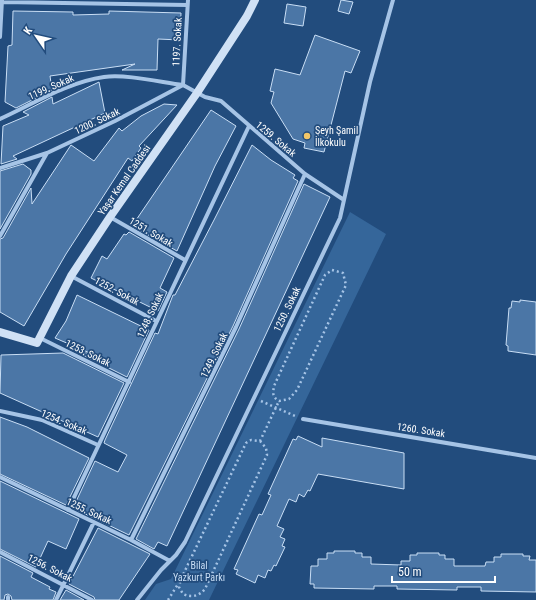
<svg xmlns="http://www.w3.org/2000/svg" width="536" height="600" font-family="'Roboto Condensed',sans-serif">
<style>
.green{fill:#35669a}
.building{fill:#4b76a6;stroke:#c9def5}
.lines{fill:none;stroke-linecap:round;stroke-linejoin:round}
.path{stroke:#a6c4e6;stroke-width:2.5;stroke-dasharray:2 3;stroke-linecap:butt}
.street{stroke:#a6c4e6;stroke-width:4}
.secondary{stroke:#d0e1f5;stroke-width:8}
.poi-dot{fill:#f2c668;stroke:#224c7d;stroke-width:1.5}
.labels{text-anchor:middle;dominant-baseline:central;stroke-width:3.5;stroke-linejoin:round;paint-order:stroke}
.street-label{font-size:10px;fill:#fff;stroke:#224c7d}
.poi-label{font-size:10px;fill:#fff;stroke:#224c7d;text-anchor:start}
.park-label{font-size:10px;fill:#c9def5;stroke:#224c7d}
</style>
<rect width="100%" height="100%" fill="#224c7d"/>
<path class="green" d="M350 212 386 234 209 600H145L156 584 171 579Z"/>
<path class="building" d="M341 0 353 2 349 14 338 11Z
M287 4 306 7 303 26 284 23Z
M13 11 73 12V15L109 14V11L181 13 180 40 158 39 157 70H122L135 64 50 76 52 90 16 108 5 102 8 46 12 45Z
M315 35 360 51 351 73 345 71 324 152 304 148 305 143 293 139 271 103 274 92 270 91 275 69 300 75Z
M99 82 105 113 13 156 17 159 1 164 3 126 29 115 23 112 52 97 53 104Z
M164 104 177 105 139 146 141 148 132 161 128 158 66 254 24 326 0 312V239L3 238 31 188 32 204 71 145 94 161 119 128 122 131 141 116Z
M211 110 236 126 215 166 177 251 132 226Z
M252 145 271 160 295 175 293 178 298 181 233 326 129 535 73 508 95 461 118 472 127 455 104 443 105 440 155 333 158 334 173 295H175L214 220Z
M23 164 31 170V174L0 229V171Z
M304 184 330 197 167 546 158 542 154 549 136 539 239 329Z
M129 232 174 258 160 288 167 292 158 311 91 278 102 256 107 259 124 234 126 235Z
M77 295 149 330 127 377 79 353H90L55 338 66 321Z
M520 300 536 302V355L508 351V346L506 345 509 308H511L512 301 520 302Z
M63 353 124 383 98 437 0 393 1 355Z
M0 417 27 427 89 458 66 505 0 474Z
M298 436 322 447V438L404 453V489L318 474 310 491 308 490 304 497 299 494 296 502 289 499 277 526 284 529 280 537 285 539 282 546 285 547 276 566 274 565 271 571 268 570 265 578 258 575 255 583 236 574 238 570 234 569 259 514 262 515 271 495 268 494 293 439 296 440Z
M0 481 79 519 66 549 48 541 36 567 0 549Z
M98 528 150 554 119 600H95L94 597 69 584Z
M334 551H355V553H362V557H371V564L401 565V561H410V555H417V553H439V555H445V559H454V566H485L486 562H494V557H501V554H523V556H530L529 560H536V592L481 591V587H457V590L397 589V586H374V589L314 588V584H310L311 566H318V559H327V553H334Z
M0 556 33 573 31 577 50 587 49 589 56 592 53 600H12L11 596 8 594 5 595 4 600H0Z
M66 590 84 600H60Z"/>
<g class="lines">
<path class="path" d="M332 270 343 273 346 285 297 390 289 399 279 401C272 397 273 393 274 386L325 275Z
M261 401 295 416
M260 441 266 448 267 455 205 589C199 596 192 598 183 594L179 587 181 579 246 443 251 440 260 441 279 401
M168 600 178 584"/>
<path class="street" d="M2 2 187 5
M0 37 2 0
M0 119C33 104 68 82 104 77 126 74 160 82 183 85L188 0
M0 168 47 153 115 121 183 85 205 97 221 101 305 174 344 200
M110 217 185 260
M0 236 47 153
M71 276 156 321
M40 338 129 382
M0 411 42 420 98 445
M303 419 536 458
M0 477 131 540 170 561
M68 510 249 126
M131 540 236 327 305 174
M0 552 92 600
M8 597V600
M56 600 94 522
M137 600 161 570 176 555 185 542 340 218 370 82 393 0"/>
<path class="secondary" d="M0 332 37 343 71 276 110 217 197 93 247 16 255 0"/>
</g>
<circle class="poi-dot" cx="307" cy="136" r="4"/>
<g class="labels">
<g class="street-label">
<text transform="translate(177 42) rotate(-87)">1197. Sokak</text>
<text transform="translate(51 87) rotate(-24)">1199. Sokak</text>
<text transform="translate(97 121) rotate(-25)">1200. Sokak</text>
<text transform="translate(276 139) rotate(40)">1259. Sokak</text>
<text transform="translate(124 180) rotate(-55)">Yaşar Kemal Caddesi</text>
<text transform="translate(151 232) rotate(30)">1251. Sokak</text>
<text transform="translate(117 291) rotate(28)">1252. Sokak</text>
<text transform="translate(287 309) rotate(-64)">1250. Sokak</text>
<text transform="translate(150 315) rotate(-65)">1248. Sokak</text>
<text transform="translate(88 353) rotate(26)">1253. Sokak</text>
<text transform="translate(214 355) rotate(-64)">1249. Sokak</text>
<text transform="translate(64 422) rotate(23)">1254. Sokak</text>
<text transform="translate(421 430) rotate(9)">1260. Sokak</text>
<text transform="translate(89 511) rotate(25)">1255. Sokak</text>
<text transform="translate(50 568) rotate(27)">1256. Sokak</text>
</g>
<g class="poi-label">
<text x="315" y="130">Şeyh Şamil<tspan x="315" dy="12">İlkokulu</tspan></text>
</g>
<g class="park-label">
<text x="199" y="565">Bilal<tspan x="199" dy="12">Yazkurt Parkı</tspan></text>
</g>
</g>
<g transform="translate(36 36) rotate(304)" stroke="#224c7d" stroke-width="3" paint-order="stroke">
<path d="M0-3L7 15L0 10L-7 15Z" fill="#ffffff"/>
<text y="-6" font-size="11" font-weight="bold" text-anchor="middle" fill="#ffffff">K</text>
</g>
<path d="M392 576v6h103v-6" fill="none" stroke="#ffffff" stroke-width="2"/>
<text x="398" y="576" font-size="12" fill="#ffffff" stroke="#224c7d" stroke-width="3" paint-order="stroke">50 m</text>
</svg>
